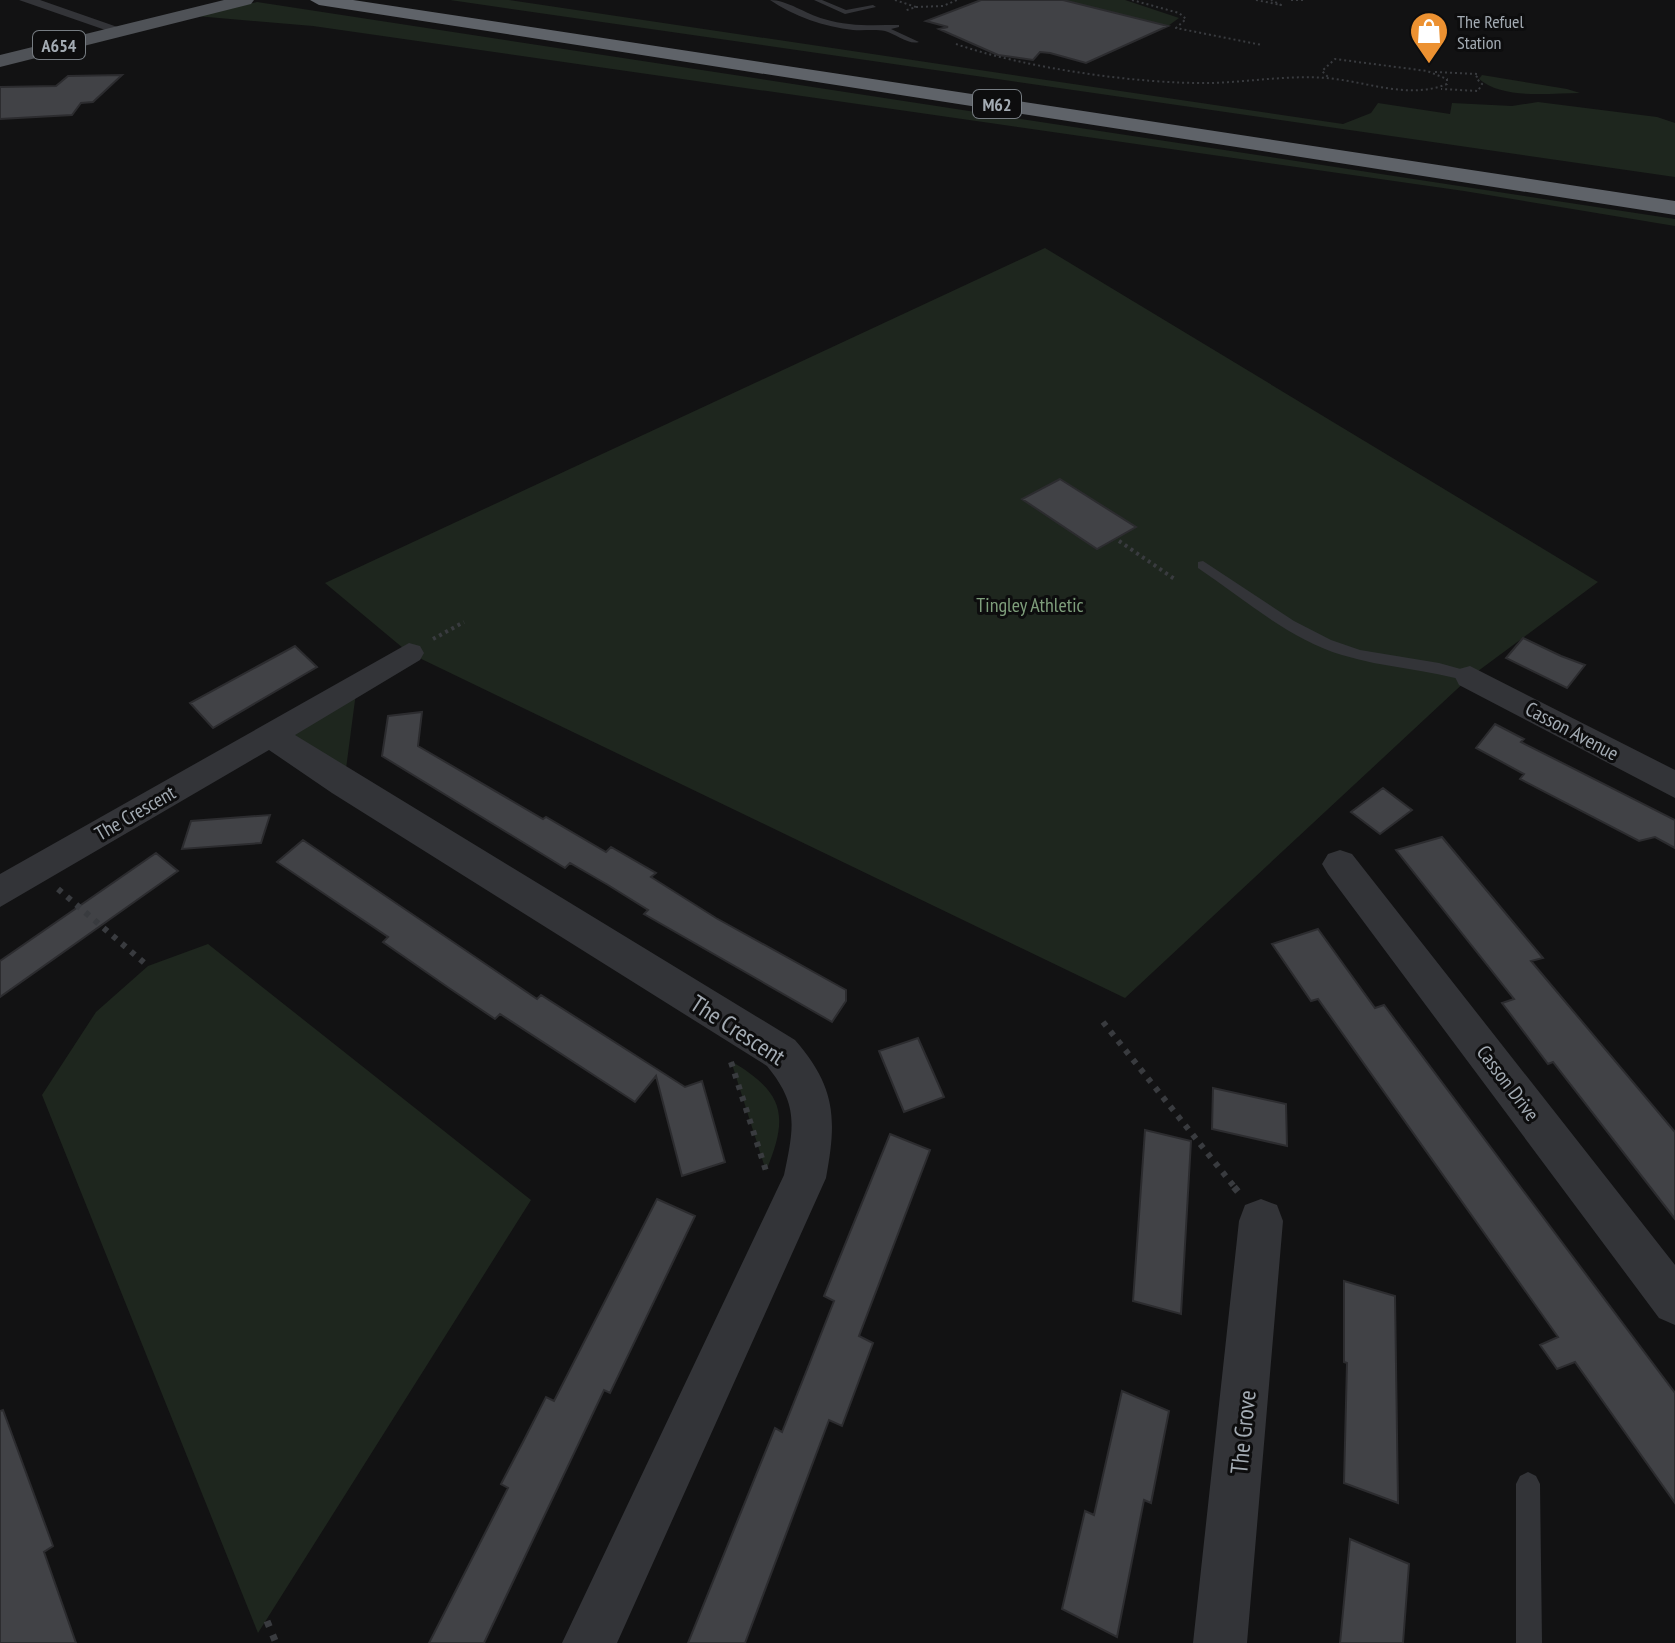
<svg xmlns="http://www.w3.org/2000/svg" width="1675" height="1643" font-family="'PT Sans Narrow',sans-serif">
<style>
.green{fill:#1e261e}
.building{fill:#414246;stroke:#2c2c2f;stroke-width:2}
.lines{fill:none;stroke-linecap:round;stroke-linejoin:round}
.path-far3{stroke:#393b3f;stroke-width:2;stroke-dasharray:2 3;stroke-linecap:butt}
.path-far2{stroke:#393b3f;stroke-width:4;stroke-dasharray:3 4;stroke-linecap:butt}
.path-far1{stroke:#393b3f;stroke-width:6;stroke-dasharray:5 7;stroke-linecap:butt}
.path{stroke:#393b3f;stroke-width:7;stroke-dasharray:6 9;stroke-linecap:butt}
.service{fill:#333438;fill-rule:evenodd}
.minor{fill:#333438;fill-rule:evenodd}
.primary{fill:#4f5257;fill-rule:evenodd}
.motorway{fill:#5f6369;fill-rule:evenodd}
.labels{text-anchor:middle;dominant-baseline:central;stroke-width:6;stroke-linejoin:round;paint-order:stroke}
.far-poi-label{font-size:18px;fill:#a3abb3;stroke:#0d0d0e;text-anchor:start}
.shield{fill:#0d0d0e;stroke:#767c82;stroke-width:2}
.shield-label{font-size:18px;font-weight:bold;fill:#a3abb3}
.park-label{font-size:20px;fill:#7e9e7b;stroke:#0d0d0e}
.street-label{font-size:20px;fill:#a3abb3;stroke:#0d0d0e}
.near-street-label{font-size:24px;fill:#a3abb3;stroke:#0d0d0e}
</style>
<rect width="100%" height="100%" fill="#121213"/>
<path class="green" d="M450 0H509L1343 124 1371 113 1378 103 1450 114 1452 103 1512 106 1538 102 1657 117 1675 123V177Z
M1063 0H1125L1179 18 1168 26Z
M257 2 1675 219V226L1464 191 313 26 196 16Z
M1482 75 1567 89 1580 93C1550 93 1504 100 1479 79Z
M1045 248 1598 582 1470 677 1125 998 409 653 325 583Z
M357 685 344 784 270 734Z
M208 944 531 1200 258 1633 42 1095 96 1012 148 966Z
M731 1061C783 1092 790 1114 766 1171Z"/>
<path class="building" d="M981 0H1063L1168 26 1086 63 1050 53 1040 52 1033 60 998 55 939 29 948 27 926 21Z
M122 75 93 102 81 103 72 115 0 119V87L56 86 68 76Z
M1060 479 1136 527 1097 549 1022 499Z
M1523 638 1561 656 1585 665 1567 688 1506 658Z
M295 646 317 667 213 728 190 703Z
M422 712 418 746 543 819 546 817 606 852 611 847 656 873 651 877 716 918 846 990V1001L832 1022 644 914 648 910 608 885 570 863 565 868 382 756 388 716Z
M1495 724 1524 739 1521 742 1675 820V848L1655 837 1639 841 1520 779 1524 774 1476 748Z
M1383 788 1412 810 1380 834 1351 812Z
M270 815 261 843 182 849 191 821Z
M1442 837 1543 958 1531 961 1675 1132V1219L1553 1062 1548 1064 1502 1003 1514 999 1396 850Z
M303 840 537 999 541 995 685 1087 702 1081 725 1162 682 1176 656 1076 635 1102 500 1014 495 1019 449 988 383 942 388 937 277 862Z
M156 853 178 871 0 997V961Z
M1318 929 1375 1008 1384 1005 1675 1393V1503L1575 1362 1557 1369 1540 1345 1558 1337 1318 999 1311 1001 1272 944Z
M918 1038 944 1097 904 1112 879 1051Z
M1213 1088 1286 1104 1287 1146 1212 1129Z
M1145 1130 1191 1141 1181 1314 1133 1301Z
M890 1134 930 1150 859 1336 873 1343 842 1426 829 1420 745 1643H688L775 1428 782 1432 810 1362 834 1301 824 1296Z
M657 1199 695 1216 610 1393 604 1390 484 1643H429L508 1488 501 1484 524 1440 546 1397 554 1401Z
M1344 1281 1395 1296 1398 1503 1344 1483 1347 1363 1344 1362Z
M1122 1391 1169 1411 1151 1503 1144 1500 1117 1637 1062 1609 1085 1511 1094 1515Z
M3 1410 53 1546 44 1552 76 1643H0V1411Z
M1350 1539 1409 1564 1403 1643H1340Z"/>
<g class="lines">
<path class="path-far3" d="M895 0 916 7 904 11
M1132 0 1179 13 1186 19 1176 28 1262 45
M1256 0 1281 5 1271 0
M1291 0H1303
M916 7 943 6 957 0
M956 44C1024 68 1138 84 1210 83 1249 82 1288 75 1326 78 1366 81 1408 100 1447 84V79L1427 71 1335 59 1322 71 1329 78
M1435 72 1478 74 1476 78 1482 84 1478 91 1441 89"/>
<path class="path-far2" d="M1119 541 1176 580
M433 639 464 622"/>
<path class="path-far1" d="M58 889 148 966
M1103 1022 1236 1189
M731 1062 767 1174"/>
<path class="path" d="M1234 1187 1239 1193
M267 1621 276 1643"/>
<path class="service" d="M770 0C787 0 806 14 824 19 850 27 873 25 899 25V27L891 29 919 42C908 45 896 34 885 31 875 29 863 31 853 30 825 27 793 16 770 0Z
M814 0H822L846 10 873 5 876 7 845 14Z
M1203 561 1294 621 1331 640 1360 650 1439 663 1475 673 1477 677 1470 682C1428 669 1384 668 1342 655 1289 639 1244 599 1198 568V562Z
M1528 1472 1536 1476 1540 1484 1542 1643H1516V1484L1520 1476Z"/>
<path class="minor" d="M19 0H40L126 30 114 33Z
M409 643 420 646 424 653 420 660 295 735 795 1040C836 1087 837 1119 826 1178L617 1643H562L784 1175C794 1127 799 1105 767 1066L332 793 269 750 0 907V874Z
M1470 666 1675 770V798L1459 685 1455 677 1459 669Z
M1340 850 1352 854 1675 1265V1325L1659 1318 1328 874 1322 864 1328 854Z
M1261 1199 1277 1205 1283 1221 1247 1643H1193L1239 1221 1245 1205Z"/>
<path class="primary" d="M224 0H254L251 4 0 67V55Z"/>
<path class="motorway" d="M310 0H353L1675 201V215L319 5Z"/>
</g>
<defs>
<g id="shop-pin" transform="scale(2)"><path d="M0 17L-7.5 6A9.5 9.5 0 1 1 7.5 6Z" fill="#ec9131" stroke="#0d0d0e"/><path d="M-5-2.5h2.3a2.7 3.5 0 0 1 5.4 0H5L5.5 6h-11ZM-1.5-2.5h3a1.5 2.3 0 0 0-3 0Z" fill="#fff"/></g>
</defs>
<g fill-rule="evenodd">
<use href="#shop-pin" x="1429" y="31"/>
</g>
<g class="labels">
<g class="far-poi-label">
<text x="1457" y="21">The Refuel<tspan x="1457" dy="21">Station</tspan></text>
</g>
<g class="shield">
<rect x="33" y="31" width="52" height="28" rx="6"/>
<rect x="973" y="90" width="48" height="28" rx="6"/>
</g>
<g class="shield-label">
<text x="59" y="45">A654</text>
<text x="997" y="104">M62</text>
</g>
<g class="park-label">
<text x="1030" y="605">Tingley Athletic</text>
</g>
<g class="street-label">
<text transform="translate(1572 731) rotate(28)">Casson Avenue</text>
<text transform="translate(135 813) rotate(-30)">The Crescent</text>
<text transform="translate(1508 1083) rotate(53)">Casson Drive</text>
</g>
<g class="near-street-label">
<text transform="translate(738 1030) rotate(33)">The Crescent</text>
<text transform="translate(1243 1432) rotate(-84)">The Grove</text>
</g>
</g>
</svg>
